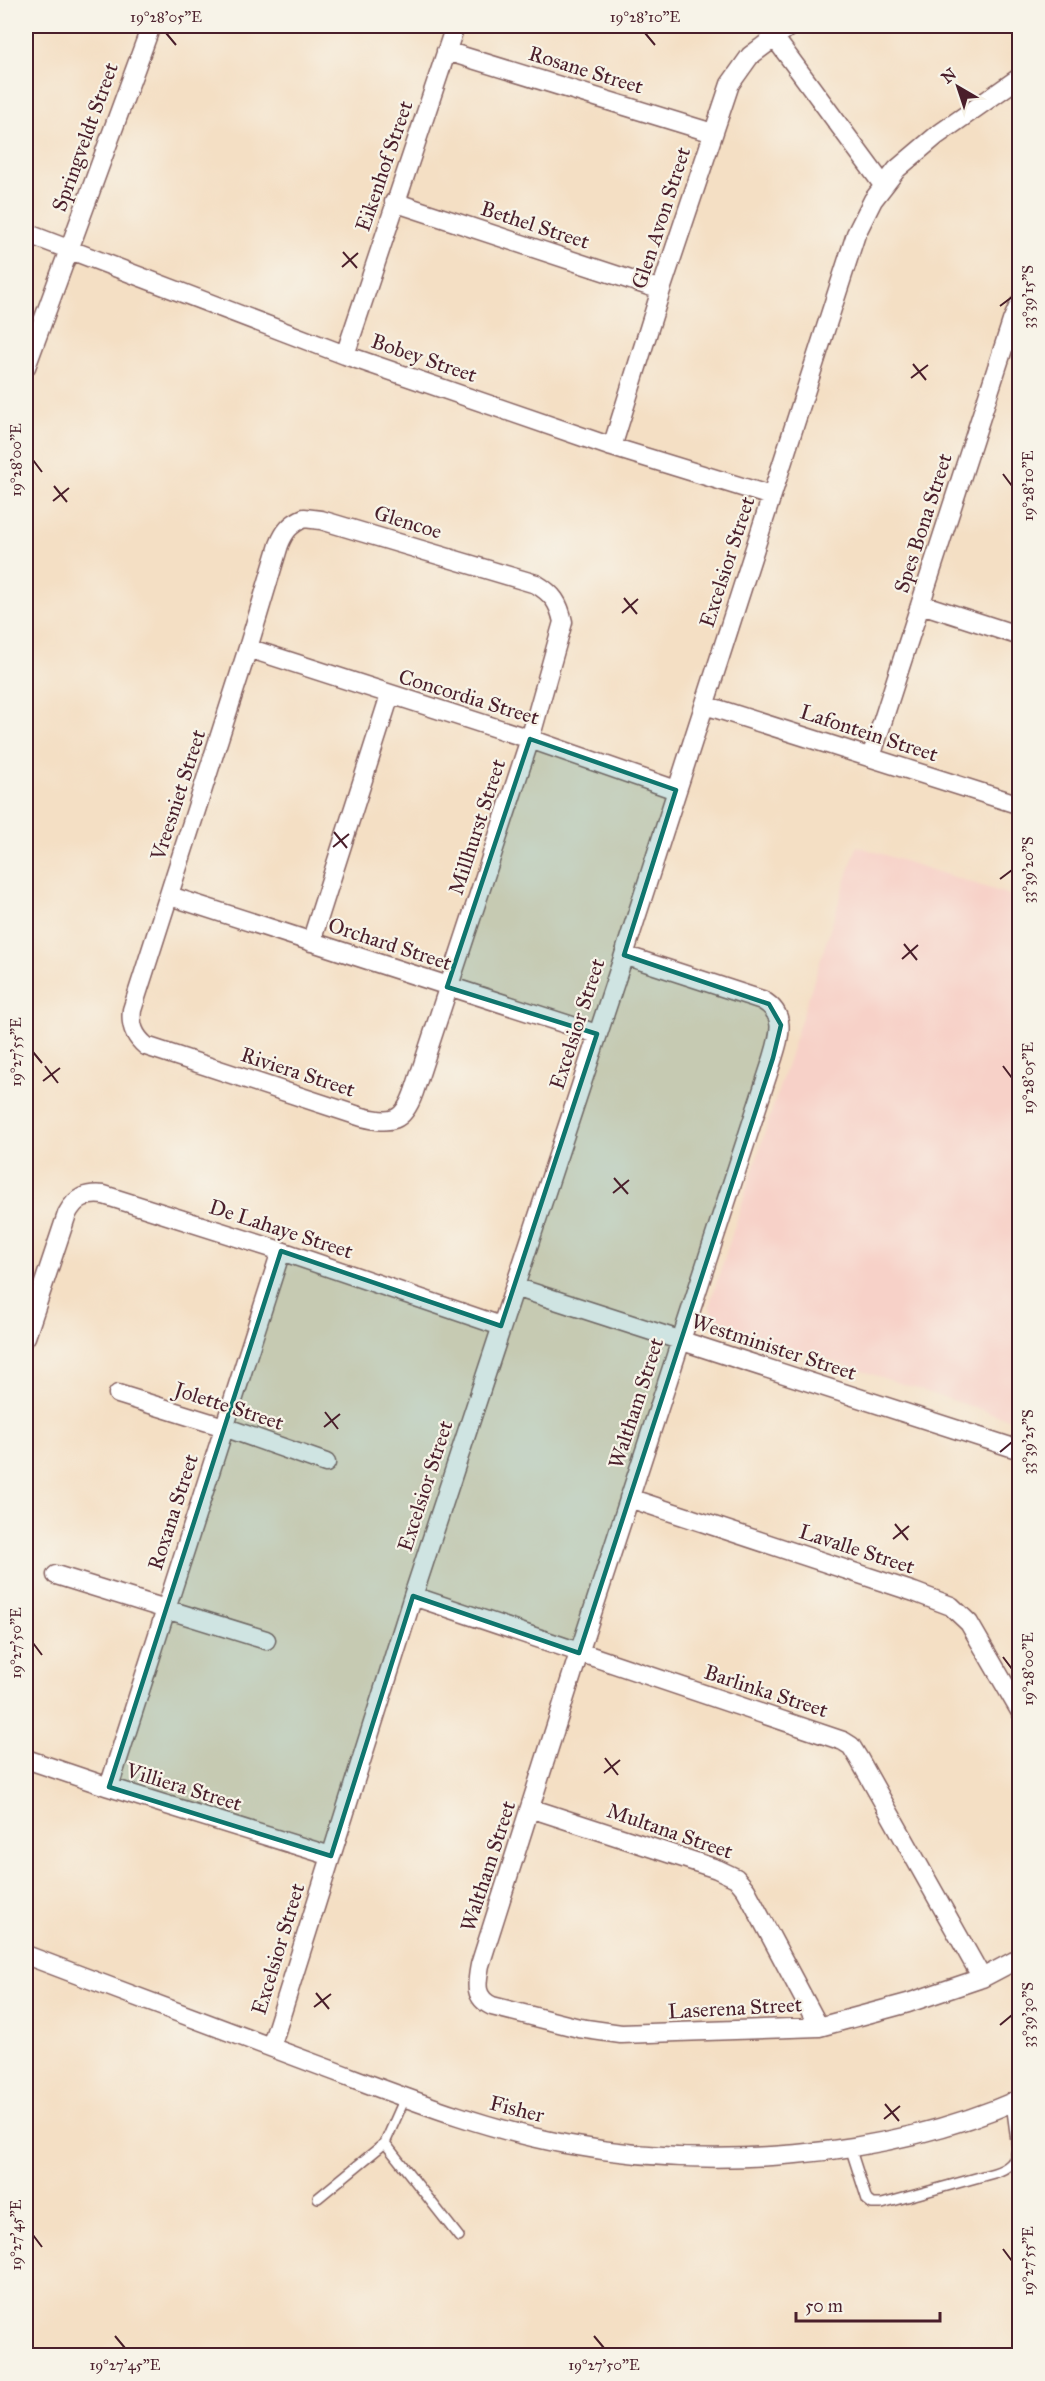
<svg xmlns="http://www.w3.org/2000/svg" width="1045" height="2381" font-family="'IM FELL Great Primer',serif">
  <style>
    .built { fill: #f7d1c8 }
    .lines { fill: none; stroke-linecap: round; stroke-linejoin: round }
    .lane-casing { stroke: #866261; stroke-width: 12 }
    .street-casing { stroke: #866261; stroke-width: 21 }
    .lane { stroke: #fff; stroke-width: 9 }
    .street { stroke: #fff; stroke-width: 18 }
    .marked { fill: #0f766e; fill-opacity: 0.2; stroke: #0f766e; stroke-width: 4.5; stroke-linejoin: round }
    .ticks { fill: none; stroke: #4a1f2b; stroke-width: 2 }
    .labels { text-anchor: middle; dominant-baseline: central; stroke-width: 4.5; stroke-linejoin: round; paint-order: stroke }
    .street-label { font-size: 21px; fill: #4a1f2b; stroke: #f7f3e8 }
    .neatline { fill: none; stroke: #4a1f2b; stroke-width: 2 }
    .ticks-label { font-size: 15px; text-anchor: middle; fill: #4a1f2b }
  </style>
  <rect width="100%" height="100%" fill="#f7f3e8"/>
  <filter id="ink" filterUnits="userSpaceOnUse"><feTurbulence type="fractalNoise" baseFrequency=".0167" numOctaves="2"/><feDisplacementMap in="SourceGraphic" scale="12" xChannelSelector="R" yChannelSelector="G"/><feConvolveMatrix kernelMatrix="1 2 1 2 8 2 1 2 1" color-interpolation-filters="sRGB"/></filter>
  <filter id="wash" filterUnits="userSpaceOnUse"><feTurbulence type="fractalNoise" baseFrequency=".008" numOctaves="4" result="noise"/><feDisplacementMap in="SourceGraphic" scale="24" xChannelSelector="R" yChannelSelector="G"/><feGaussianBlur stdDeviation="1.35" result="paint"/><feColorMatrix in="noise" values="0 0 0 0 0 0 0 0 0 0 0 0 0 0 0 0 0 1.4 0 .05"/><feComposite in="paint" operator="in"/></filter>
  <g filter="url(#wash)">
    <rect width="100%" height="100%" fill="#f4dfc4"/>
    <path class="built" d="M857,846L1019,898V1422L718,1324L709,1306Z"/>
  </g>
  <g filter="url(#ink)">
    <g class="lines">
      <g class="lane-casing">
        <path id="lane" d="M385,2143L459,2237
          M850,2147L867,2200L872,2204H882L994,2173C1008,2169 1016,2162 1017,2148L1011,2103
          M318,2198L385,2143L405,2098"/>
      </g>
      <g class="street-casing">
        <path id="street" d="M766,26L883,185
          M446,51L713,133
          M394,202L661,290
          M26,233L345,355L612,447L771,496
          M345,355L455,26
          M26,367L151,26
          M612,447L661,290L730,84L750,56L790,26
          M304,518L321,520L536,584C553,594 559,603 563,622L530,739L414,1092C403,1123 391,1124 362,1117L146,1046C134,1036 130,1025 132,1010L248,648L279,545C284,532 290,524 304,518Z
          M921,604L1020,636
          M248,648L530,739L676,790
          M705,705L1020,805
          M871,757L1012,321L1020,303
          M170,896L597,1034
          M311,942L390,695
          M624,955L762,1000C787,1014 780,1035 773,1058L579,1653L480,1965C477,1982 473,1997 492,2006L579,2028L621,2034L819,2027L908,2003L982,1978L1020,1958
          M515,1287L1020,1450
          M26,1337L67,1214C76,1197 86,1193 104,1195L281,1251L501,1326
          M118,1394L224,1427L326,1463
          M629,1498L914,1592L951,1606L969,1623L1020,1711
          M56,1575L266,1640
          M413,1596L843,1741L851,1746L859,1759L982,1978
          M26,1759L109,1787L331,1856
          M109,1787L281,1251
          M530,1808L717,1869L736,1878L746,1890L819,2027
          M26,1955C123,1992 220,2028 318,2065C399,2095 479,2128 565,2144C709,2171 884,2159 1020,2099
          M271,2047L413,1596L624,955L856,234L873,200L897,169L936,136L1020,77"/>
      </g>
      <use href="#lane" class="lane"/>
      <use href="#street" class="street"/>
    </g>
  </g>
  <path class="marked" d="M530,739L676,790L624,955L769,1004L781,1025L773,1058L579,1653L413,1596L331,1856L109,1787L281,1251L501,1326L597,1034L447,987Z"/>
  <path class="ticks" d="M166,33L176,45M645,33L655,45M343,252L357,268M342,267L358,253M1000,306L1012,297M913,364L926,380M911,378L928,365M33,460L42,472M1003,474L1012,486M54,486L67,502M53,501L69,488M624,598L637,614M622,613L638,599M334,832L347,848M333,847L349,834M1000,879L1012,870M904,944L917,960M902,959L918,945M33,1052L42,1063M45,1066L58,1083M1003,1066L1012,1078M43,1081L60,1068M614,1178L628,1194M613,1193L629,1180M325,1412L338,1429M324,1427L340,1414M1000,1452L1012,1442M895,1524L908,1540M893,1539L909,1526M33,1643L42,1655M1003,1657L1012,1669M605,1758L618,1775M604,1773L620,1760M316,1993L329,2009M314,2007L331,1994M1000,2025L1012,2015M885,2104L899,2121M884,2119L900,2106M33,2235L42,2247M1003,2249L1012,2261M115,2336L125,2348M594,2336L604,2348"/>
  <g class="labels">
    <g class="street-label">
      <text transform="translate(586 70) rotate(17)">Rosane Street</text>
      <text transform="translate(85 137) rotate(-70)">Springveldt Street</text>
      <text transform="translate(384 166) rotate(-71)">Eikenhof Street</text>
      <text transform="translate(661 218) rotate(-72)">Glen Avon Street</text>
      <text transform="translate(535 225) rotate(18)">Bethel Street</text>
      <text transform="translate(424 358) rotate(19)">Bobey Street</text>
      <text transform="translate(408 522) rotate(17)">Glencoe</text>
      <text transform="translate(923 523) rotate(-72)">Spes Bona Street</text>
      <text transform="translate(727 562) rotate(-72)">Excelsior Street</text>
      <text transform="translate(469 697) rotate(17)">Concordia Street</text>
      <text transform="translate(869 733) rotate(18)">Lafontein Street</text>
      <text transform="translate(178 795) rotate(-72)">Vreesniet Street</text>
      <text transform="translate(477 827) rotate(-72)">Millhurst Street</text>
      <text transform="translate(390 944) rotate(18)">Orchard Street</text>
      <text transform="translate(577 1024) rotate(-72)">Excelsior Street</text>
      <text transform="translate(298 1072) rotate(18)">Riviera Street</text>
      <text transform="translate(281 1229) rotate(18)">De Lahaye Street</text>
      <text transform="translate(774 1347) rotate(18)">Westminister Street</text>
      <text transform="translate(636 1403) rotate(-72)">Waltham Street</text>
      <text transform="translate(229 1406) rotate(18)">Jolette Street</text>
      <text transform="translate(425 1486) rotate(-72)">Excelsior Street</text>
      <text transform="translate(173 1512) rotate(-72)">Roxana Street</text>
      <text transform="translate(857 1549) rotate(18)">Lavalle Street</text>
      <text transform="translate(766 1691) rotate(18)">Barlinka Street</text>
      <text transform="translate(184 1787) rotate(17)">Villiera Street</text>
      <text transform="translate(670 1831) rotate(19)">Multana Street</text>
      <text transform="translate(488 1866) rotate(-72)">Waltham Street</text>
      <text transform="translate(278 1949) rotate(-73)">Excelsior Street</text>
      <text transform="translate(735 2008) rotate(-3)">Laserena Street</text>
      <text transform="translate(517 2109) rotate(14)">Fisher</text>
    </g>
  </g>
  <rect width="1045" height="2381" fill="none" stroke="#f7f3e8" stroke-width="66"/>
  <g transform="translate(958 87) rotate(321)" stroke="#f7f3e8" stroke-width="4.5" paint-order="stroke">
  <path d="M0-4.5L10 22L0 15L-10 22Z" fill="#4a1f2b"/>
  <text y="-9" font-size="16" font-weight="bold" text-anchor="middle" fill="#4a1f2b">N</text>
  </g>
  <path d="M796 2312v9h144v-9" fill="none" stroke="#4a1f2b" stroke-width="3"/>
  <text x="805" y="2312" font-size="18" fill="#4a1f2b" stroke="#f7f3e8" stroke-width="4.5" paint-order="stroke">50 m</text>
  <rect x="33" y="33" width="979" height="2315" class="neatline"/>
  <g class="ticks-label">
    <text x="166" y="22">19°28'05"E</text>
    <text x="645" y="22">19°28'10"E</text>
    <text transform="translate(1028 297) rotate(-90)" y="5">33°39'15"S</text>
    <text transform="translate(16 460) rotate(-90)" y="5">19°28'00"E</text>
    <text transform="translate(1028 486) rotate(-90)" y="5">19°28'10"E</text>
    <text transform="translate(1028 870) rotate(-90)" y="5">33°39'20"S</text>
    <text transform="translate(16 1052) rotate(-90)" y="5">19°27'55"E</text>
    <text transform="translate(1028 1078) rotate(-90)" y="5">19°28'05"E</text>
    <text transform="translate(1028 1442) rotate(-90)" y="5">33°39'25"S</text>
    <text transform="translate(16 1643) rotate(-90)" y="5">19°27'50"E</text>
    <text transform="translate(1028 1669) rotate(-90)" y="5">19°28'00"E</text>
    <text transform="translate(1028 2015) rotate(-90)" y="5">33°39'30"S</text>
    <text transform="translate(16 2235) rotate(-90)" y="5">19°27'45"E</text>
    <text transform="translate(1028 2261) rotate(-90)" y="5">19°27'55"E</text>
    <text x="125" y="2370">19°27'45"E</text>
    <text x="604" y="2370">19°27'50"E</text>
  </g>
</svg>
